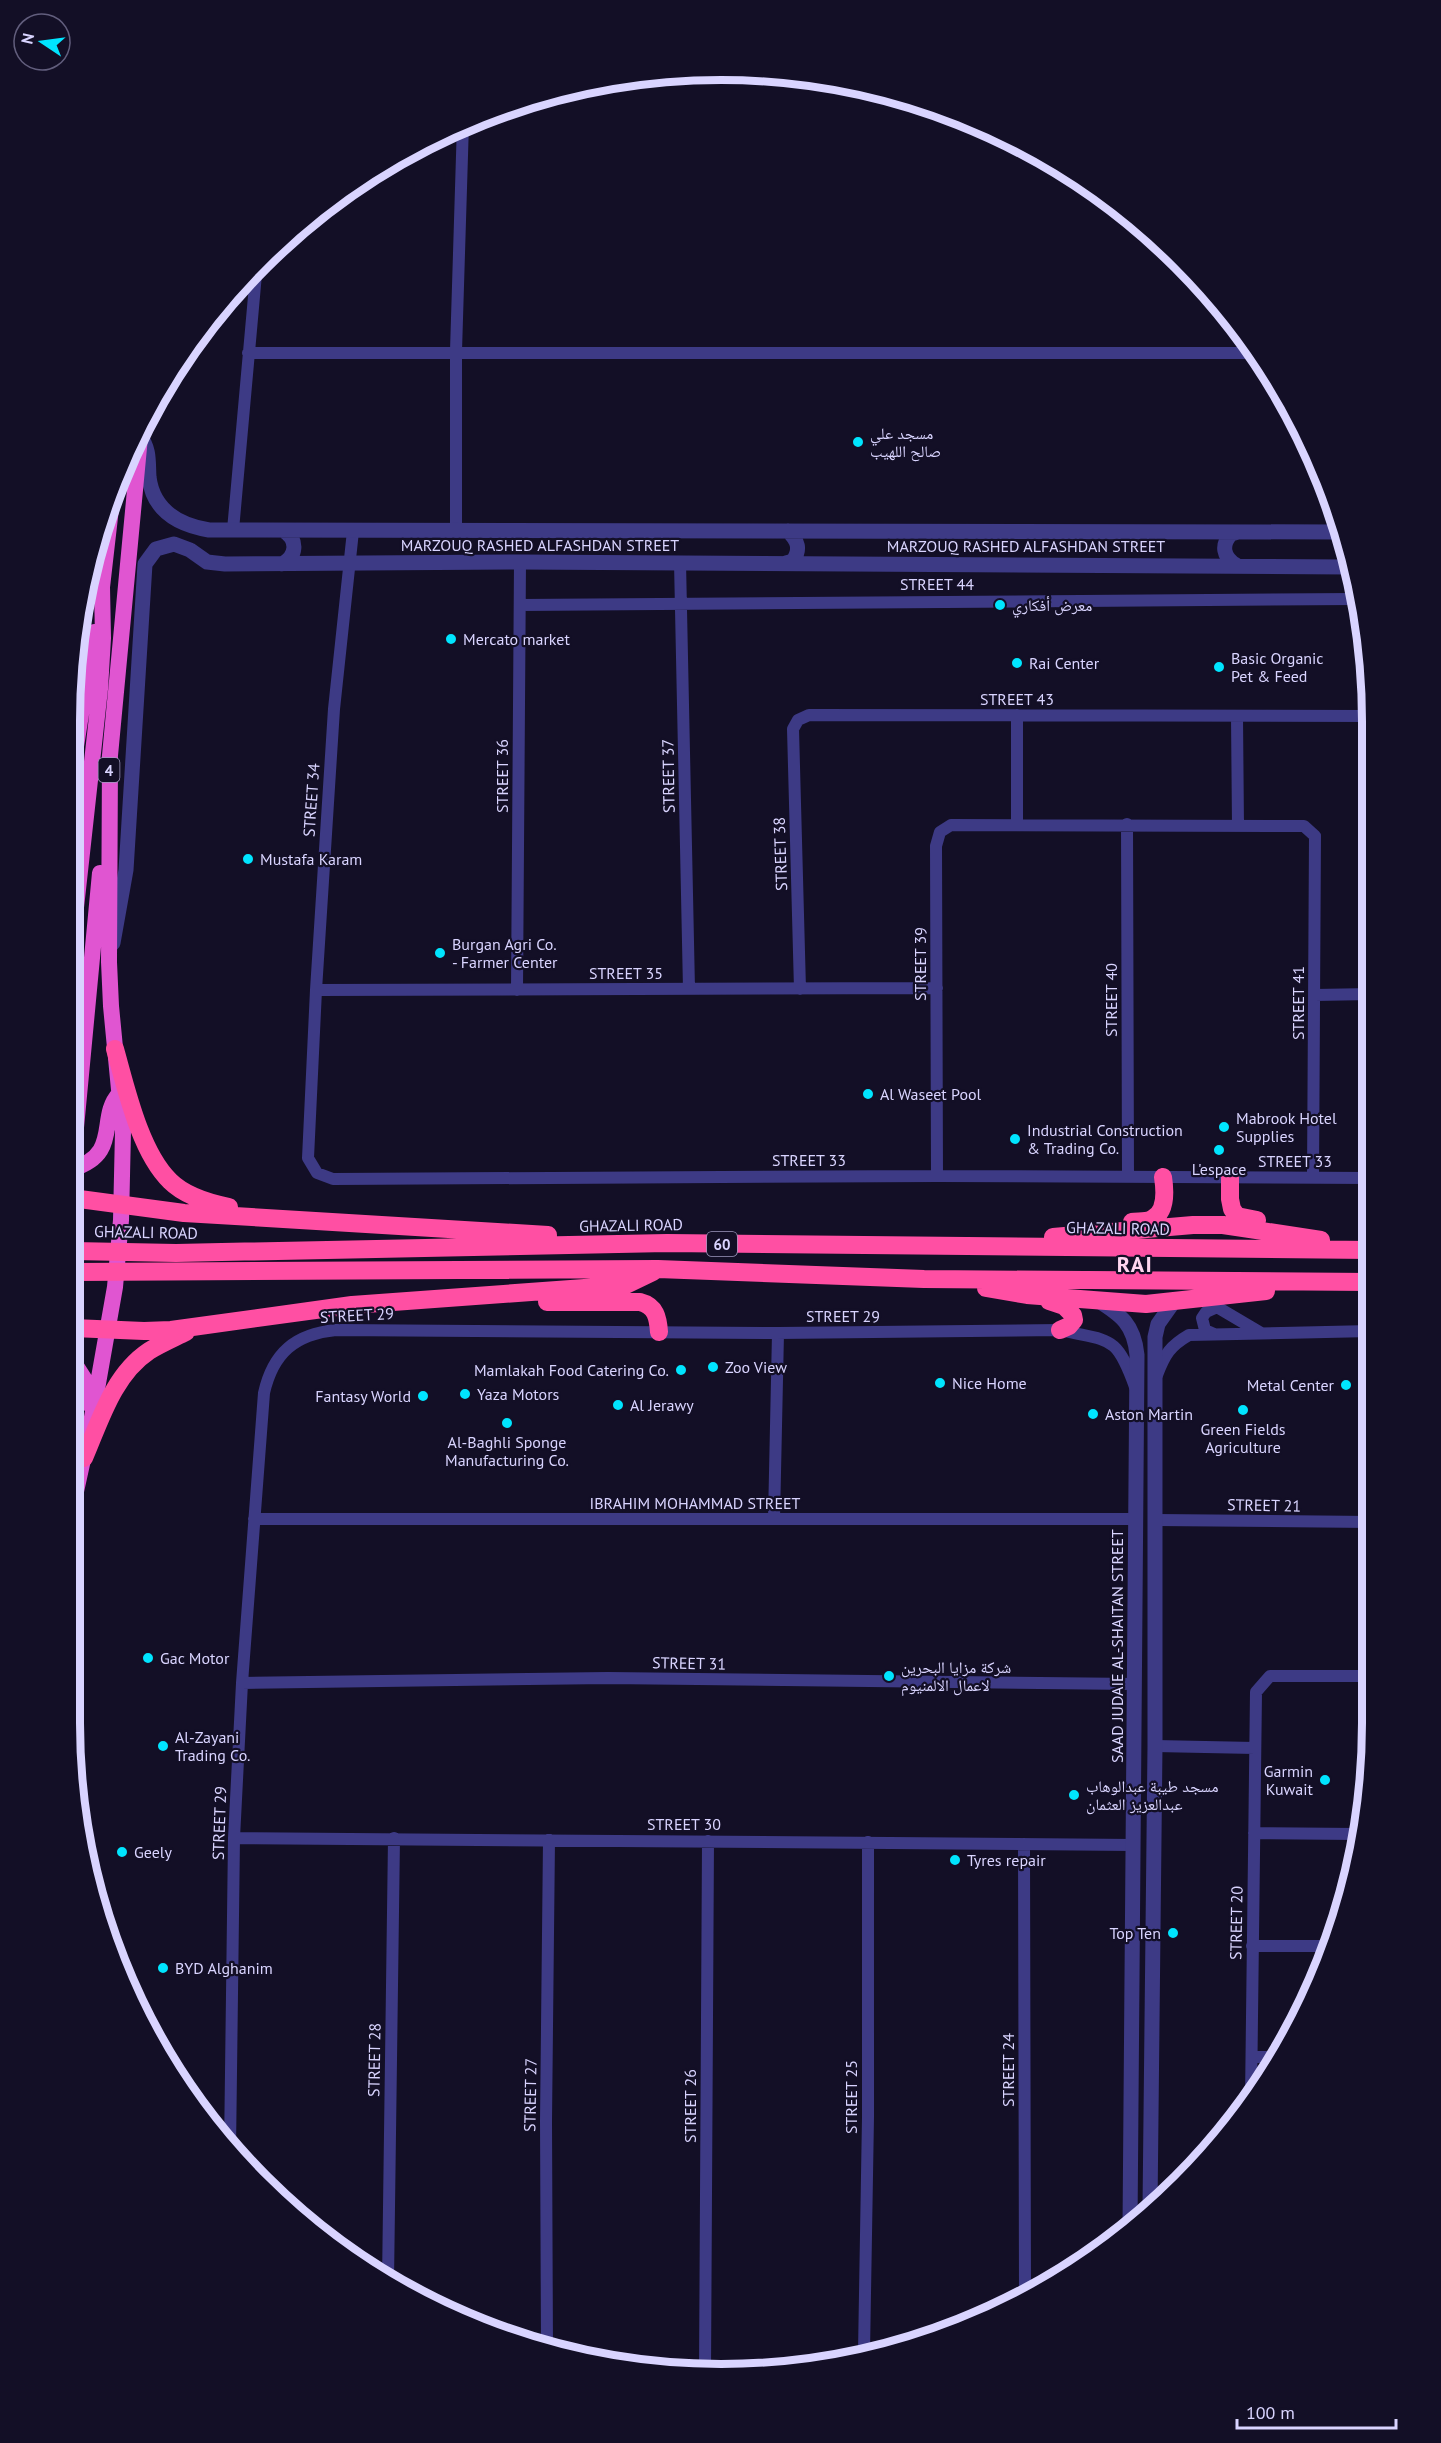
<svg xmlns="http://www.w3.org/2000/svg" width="1441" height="2443" font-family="'PT Sans','Noto Naskh Arabic',sans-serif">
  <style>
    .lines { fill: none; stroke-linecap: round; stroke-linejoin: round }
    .minor { stroke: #3d3a85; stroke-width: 12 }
    .tertiary { stroke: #3d3a85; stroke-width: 15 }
    .trunk { stroke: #e055d1; stroke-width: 16 }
    .motorway { stroke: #ff4fa3; stroke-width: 18 }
    .poi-dot { fill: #00e5ff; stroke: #130f26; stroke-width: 2 }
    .labels { text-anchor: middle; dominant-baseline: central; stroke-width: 4.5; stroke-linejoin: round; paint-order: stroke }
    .shield { fill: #130f26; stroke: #9e99be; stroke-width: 1.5 }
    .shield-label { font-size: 15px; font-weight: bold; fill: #d9d4ff }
    .poi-label { font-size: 16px; fill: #d9d4ff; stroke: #130f26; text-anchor: start }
    .street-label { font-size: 16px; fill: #d9d4ff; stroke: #130f26 }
    .district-label { font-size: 22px; font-weight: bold; letter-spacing: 1.5px; fill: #ffd6f0; stroke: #130f26 }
    .rim { fill: none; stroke: #d9d4ff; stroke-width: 8 }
  </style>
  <rect width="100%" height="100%" fill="#130f26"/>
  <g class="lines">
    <path class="minor" d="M248,353H1252
      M233,530L257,263
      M456,530V351L463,123
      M353,531L334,709L316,990L308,1158L317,1173L333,1179L937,1176L1371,1178
      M680,562L689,989
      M520,605L1355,599
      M1237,717L1238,826
      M1127,824L1128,1177
      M1017,825V715
      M800,989L793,729L798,720L809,715L1371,716
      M316,990L937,988
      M517,990L520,562
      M1315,995L1371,994
      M937,1176L936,846L940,832L951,825L1304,826L1315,836L1313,1177
      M1214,1334L1205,1330L1202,1318L1206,1312L1217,1307L1261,1333
      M1157,1375C1165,1354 1170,1346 1189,1335L1371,1331
      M254,1519H1136
      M774,1519L778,1333
      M1156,1520L1371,1522
      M242,1683L608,1678L1135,1684
      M1155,1746L1255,1748
      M1254,1833L1357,1834
      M234,1838L1134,1845
      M1024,1844L1025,2296
      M1252,1946H1330
      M1252,2057H1276
      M1251,2099L1256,1692L1270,1676H1371
      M230,2150L234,1838L242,1683L264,1393C273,1353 295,1334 336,1330L778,1333L1060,1330C1111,1342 1116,1334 1135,1387
      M388,2281L394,1838
      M547,2350L546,2121L549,1840
      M864,2352L868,2117V1842
      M705,2371L708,1841"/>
    <path class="tertiary" d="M140,436C150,449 148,462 149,477C153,511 179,525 209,530L1342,532
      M786,563L793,561C801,549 798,541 788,531
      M282,564C297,556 298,540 284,531
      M1236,565C1223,557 1221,545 1231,534L1238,532
      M113,943L126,870L145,564L156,549L174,544L190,550L207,562L225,564L520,562L1349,567
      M1097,1300C1121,1315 1134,1324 1137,1355L1130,2228
      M1150,2208L1155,1746V1337L1158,1324L1175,1300"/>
    <path class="trunk" d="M109,766L140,437
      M71,778L94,632
      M71,953L100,689L103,638L102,587L113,491
      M72,1169C122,1154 97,1118 119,1094
      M72,1170L100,873
      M73,1361L87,1383L89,1404
      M73,1505L91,1423L115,1287L121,1220L123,1131L111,1006L109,962L110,757"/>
    <path class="motorway" d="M115,1049C126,1088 140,1152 170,1181C185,1196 209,1203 229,1207
      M1230,1177V1199L1232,1209L1237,1216L1257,1220
      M72,1198L184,1213L548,1235
      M1132,1222C1138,1221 1147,1222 1152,1219C1167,1212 1165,1190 1163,1177
      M1053,1237L1193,1225H1223L1321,1240
      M73,1251L176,1253L667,1243L1371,1250
      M73,1272L658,1269L924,1279L1371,1282
      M986,1288L1027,1295L1146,1304L1266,1291
      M1049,1301L1064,1306L1073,1315L1074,1320L1069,1326L1060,1330
      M547,1302H640C656,1306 658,1318 659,1332
      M73,1328L144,1331L171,1330L352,1305L626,1285L653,1272
      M84,1458C100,1421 113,1375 149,1351C160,1344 174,1338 186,1332"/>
  </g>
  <g class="poi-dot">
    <circle cx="858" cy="442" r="6"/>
    <circle cx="1000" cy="605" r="6"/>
    <circle cx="451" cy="639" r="6"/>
    <circle cx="1017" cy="663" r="6"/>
    <circle cx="1219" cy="667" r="6"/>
    <circle cx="248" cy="859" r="6"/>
    <circle cx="440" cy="953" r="6"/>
    <circle cx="868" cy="1094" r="6"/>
    <circle cx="1224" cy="1127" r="6"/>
    <circle cx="1015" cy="1139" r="6"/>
    <circle cx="1219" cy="1150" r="6"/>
    <circle cx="713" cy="1367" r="6"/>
    <circle cx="681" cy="1370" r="6"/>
    <circle cx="940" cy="1383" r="6"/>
    <circle cx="1346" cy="1385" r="6"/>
    <circle cx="465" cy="1394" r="6"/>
    <circle cx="423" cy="1396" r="6"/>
    <circle cx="618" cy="1405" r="6"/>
    <circle cx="1243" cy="1410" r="6"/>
    <circle cx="1093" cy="1414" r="6"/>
    <circle cx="507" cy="1423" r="6"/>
    <circle cx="148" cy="1658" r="6"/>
    <circle cx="889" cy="1676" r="6"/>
    <circle cx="163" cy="1746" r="6"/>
    <circle cx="1325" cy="1780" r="6"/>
    <circle cx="1074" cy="1795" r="6"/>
    <circle cx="122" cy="1852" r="6"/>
    <circle cx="955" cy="1860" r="6"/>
    <circle cx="1173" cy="1933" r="6"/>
    <circle cx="163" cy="1968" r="6"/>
  </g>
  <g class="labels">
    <g class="shield">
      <rect x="98.5" y="758" width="21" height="24" rx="4.5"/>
      <rect x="707" y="1232" width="30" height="24" rx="4.5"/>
    </g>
    <g class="shield-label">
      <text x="109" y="770">4</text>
      <text x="722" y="1244">60</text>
    </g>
    <g class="poi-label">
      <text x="870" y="433">مسجد علي<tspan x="870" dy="18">صالح اللهيب</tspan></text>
      <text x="1012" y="605">معرض أفكاري</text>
      <text x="463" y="639">Mercato market</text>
      <text x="1231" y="658">Basic Organic<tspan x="1231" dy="18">Pet &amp; Feed</tspan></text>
      <text x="1029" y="663">Rai Center</text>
      <text x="260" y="859">Mustafa Karam</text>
      <text x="452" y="944">Burgan Agri Co.<tspan x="452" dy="18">- Farmer Center</tspan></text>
      <text x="880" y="1094">Al Waseet Pool</text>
      <text x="1236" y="1118">Mabrook Hotel<tspan x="1236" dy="18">Supplies</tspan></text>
      <text x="1027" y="1130">Industrial Construction<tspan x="1027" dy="18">&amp; Trading Co.</tspan></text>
      <text x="1219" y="1169" text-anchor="middle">L'espace</text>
      <text x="725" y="1367">Zoo View</text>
      <text x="669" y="1370" text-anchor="end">Mamlakah Food Catering Co.</text>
      <text x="952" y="1383">Nice Home</text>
      <text x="1334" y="1385" text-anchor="end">Metal Center</text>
      <text x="477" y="1394">Yaza Motors</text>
      <text x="411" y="1396" text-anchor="end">Fantasy World</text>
      <text x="630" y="1405">Al Jerawy</text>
      <text x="1105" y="1414">Aston Martin</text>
      <text x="1243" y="1429" text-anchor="middle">Green Fields<tspan x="1243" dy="18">Agriculture</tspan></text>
      <text x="507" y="1442" text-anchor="middle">Al-Baghli Sponge<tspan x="507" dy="18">Manufacturing Co.</tspan></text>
      <text x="160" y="1658">Gac Motor</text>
      <text x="901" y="1667">شركة مزايا البحرين<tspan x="901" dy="18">لاعمال الالمنيوم</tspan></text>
      <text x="175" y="1737">Al-Zayani<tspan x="175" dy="18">Trading Co.</tspan></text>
      <text x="1313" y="1771" text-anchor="end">Garmin<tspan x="1313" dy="18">Kuwait</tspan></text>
      <text x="1086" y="1786">مسجد طيبة عبدالوهاب<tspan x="1086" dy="18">عبدالعزيز العثمان</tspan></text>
      <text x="134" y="1852">Geely</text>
      <text x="967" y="1860">Tyres repair</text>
      <text x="1161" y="1933" text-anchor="end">Top Ten</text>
      <text x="175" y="1968">BYD Alghanim</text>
    </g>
    <g class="street-label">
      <text x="540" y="545">MARZOUQ RASHED ALFASHDAN STREET</text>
      <text x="1026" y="546">MARZOUQ RASHED ALFASHDAN STREET</text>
      <text x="937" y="584">STREET 44</text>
      <text x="1017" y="699">STREET 43</text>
      <text transform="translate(502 776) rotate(-90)">STREET 36</text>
      <text transform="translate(668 776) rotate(-91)">STREET 37</text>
      <text transform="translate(311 800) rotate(-86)">STREET 34</text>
      <text transform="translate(780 854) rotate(-92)">STREET 38</text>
      <text transform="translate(920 964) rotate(-90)">STREET 39</text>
      <text x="626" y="973">STREET 35</text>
      <text transform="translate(1111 1000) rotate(-90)">STREET 40</text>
      <text transform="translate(1298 1003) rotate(-90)">STREET 41</text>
      <text x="809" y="1160">STREET 33</text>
      <text x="1295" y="1161">STREET 33</text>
      <text transform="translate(631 1225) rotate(-1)">GHAZALI ROAD</text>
      <text transform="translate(1118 1228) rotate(1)">GHAZALI ROAD</text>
      <text transform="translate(146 1232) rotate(1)">GHAZALI ROAD</text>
      <text transform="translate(357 1315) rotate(-3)">STREET 29</text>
      <text x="843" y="1316">STREET 29</text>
      <text x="695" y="1503">IBRAHIM MOHAMMAD STREET</text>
      <text transform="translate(1264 1505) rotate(1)">STREET 21</text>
      <text transform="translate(1117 1646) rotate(-90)">SAAD JUDAIE AL-SHAITAN STREET</text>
      <text transform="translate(689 1663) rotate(1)">STREET 31</text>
      <text transform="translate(219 1823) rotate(-88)">STREET 29</text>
      <text x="684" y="1824">STREET 30</text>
      <text transform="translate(1236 1923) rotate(-89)">STREET 20</text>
      <text transform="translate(374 2060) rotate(-89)">STREET 28</text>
      <text transform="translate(1008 2070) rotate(-90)">STREET 24</text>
      <text transform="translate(530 2095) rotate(-89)">STREET 27</text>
      <text transform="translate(851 2097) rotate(-90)">STREET 25</text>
      <text transform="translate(690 2106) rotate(-90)">STREET 26</text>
    </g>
    <g class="district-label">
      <text x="1135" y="1264">RAI</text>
    </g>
  </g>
  <path d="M0 0H1441V2443H0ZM721 80H721A641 641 0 0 1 1362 721V1723A641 641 0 0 1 721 2364H721A641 641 0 0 1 80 1723V721A641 641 0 0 1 721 80Z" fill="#130f26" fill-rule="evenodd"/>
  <path class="rim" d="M721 80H721A641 641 0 0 1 1362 721V1723A641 641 0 0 1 721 2364H721A641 641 0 0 1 80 1723V721A641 641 0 0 1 721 80Z"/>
  <g transform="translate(42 42) rotate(283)"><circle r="28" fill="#130f26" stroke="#625e7d" stroke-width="1.5"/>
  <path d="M0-4.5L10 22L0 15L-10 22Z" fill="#00e5ff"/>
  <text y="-9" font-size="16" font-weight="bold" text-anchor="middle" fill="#d9d4ff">N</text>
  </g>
  <path d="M1237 2419v9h159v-9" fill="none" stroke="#d9d4ff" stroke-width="3"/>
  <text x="1246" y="2419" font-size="18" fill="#d9d4ff" stroke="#130f26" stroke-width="4.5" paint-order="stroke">100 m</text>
</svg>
